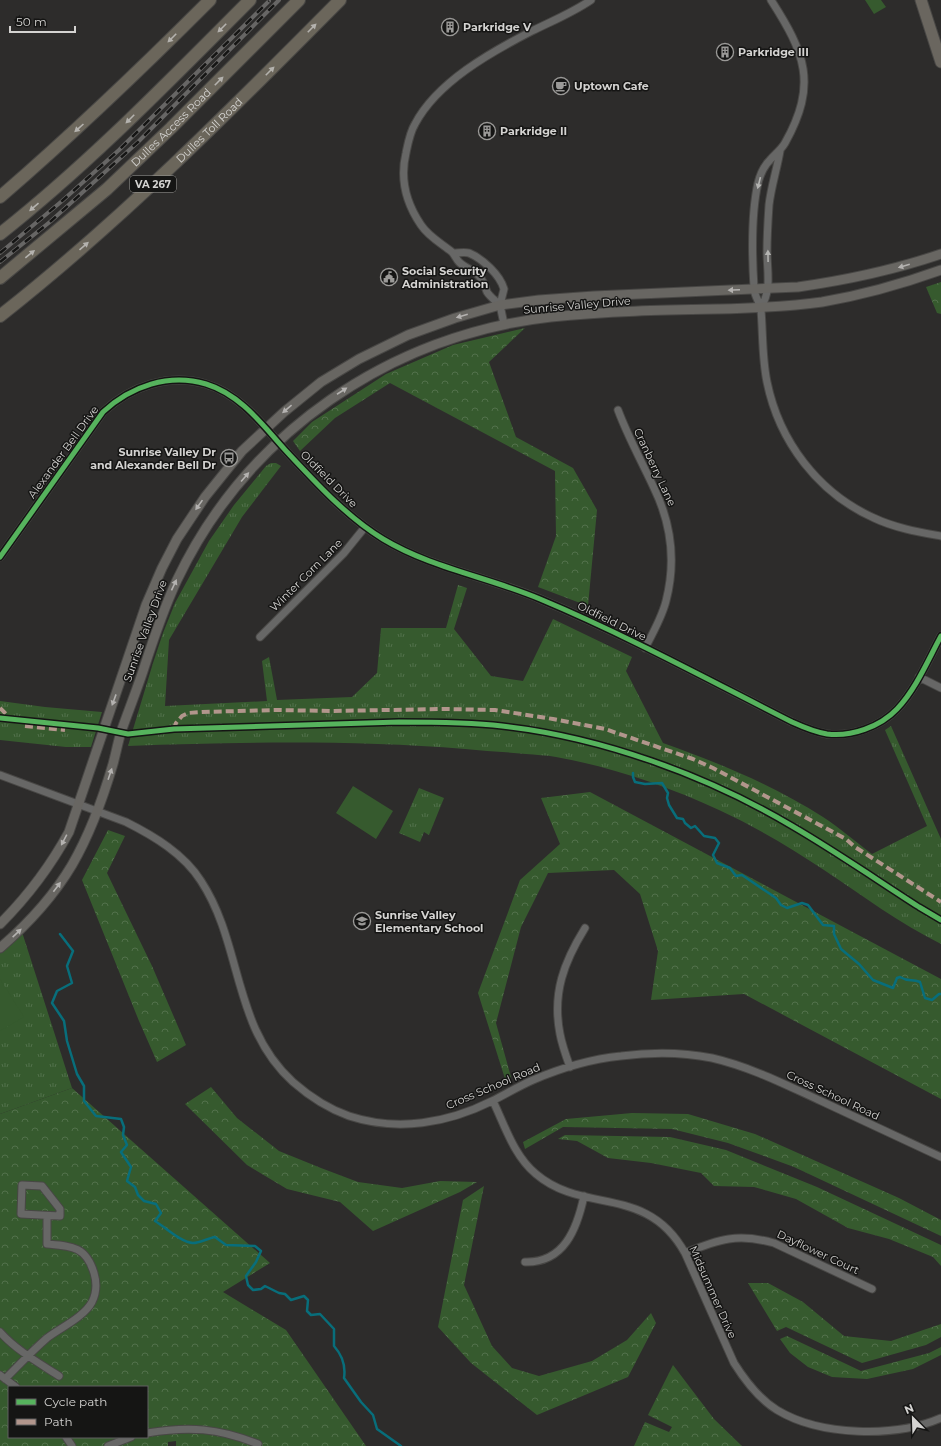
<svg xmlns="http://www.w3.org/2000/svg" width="941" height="1446" font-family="Montserrat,sans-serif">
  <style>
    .grass { fill: url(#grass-tufts) }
    .forest { fill: url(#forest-crowns); fill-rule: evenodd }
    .pitch { fill: #365a2e }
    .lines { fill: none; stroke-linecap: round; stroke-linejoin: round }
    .stream { stroke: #086e7b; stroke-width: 2.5 }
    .minor-casing { stroke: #484745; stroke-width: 9 }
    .secondary-casing { stroke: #484745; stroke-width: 11 }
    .primary-casing { stroke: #484745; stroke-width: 13 }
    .motorway-casing { stroke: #484745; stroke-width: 14 }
    .minor { stroke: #676766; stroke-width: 7 }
    .secondary { stroke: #686662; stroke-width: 9 }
    .primary { stroke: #6a665f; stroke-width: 11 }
    .motorway { stroke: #6b665b; stroke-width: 12 }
    .rail-casing { stroke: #676665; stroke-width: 4 }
    .rail { stroke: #151514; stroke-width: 2.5; stroke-dasharray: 8; stroke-linecap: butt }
    .quiet { stroke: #b2968c; stroke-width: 4; stroke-dasharray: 8 4; stroke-linecap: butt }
    .cycleway-casing { stroke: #151514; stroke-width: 8 }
    .cycleway { stroke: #56b35d; stroke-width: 5 }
    .oneway { fill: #b4b2ae }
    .oneway2 { fill: #b3b3b1 }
    .oneway3 { fill: #b4b2b0 }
    .labels { text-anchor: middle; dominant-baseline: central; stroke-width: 3; stroke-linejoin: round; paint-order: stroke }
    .shield { fill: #151514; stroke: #9b9a98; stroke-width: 1 }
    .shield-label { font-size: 10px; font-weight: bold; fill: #d4d3d1 }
    .poi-label { font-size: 11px; font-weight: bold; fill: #d4d3d1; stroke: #151514; text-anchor: start }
    .street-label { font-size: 11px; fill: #d4d3d1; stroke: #151514 }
  </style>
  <defs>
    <pattern id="grass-tufts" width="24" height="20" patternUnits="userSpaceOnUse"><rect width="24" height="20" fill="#365a2e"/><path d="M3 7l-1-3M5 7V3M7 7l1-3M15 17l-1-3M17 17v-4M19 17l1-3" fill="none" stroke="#52714b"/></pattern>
    <pattern id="forest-crowns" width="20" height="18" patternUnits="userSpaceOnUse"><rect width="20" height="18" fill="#365a2e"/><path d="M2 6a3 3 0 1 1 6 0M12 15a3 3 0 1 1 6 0" fill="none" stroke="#52714b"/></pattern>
  </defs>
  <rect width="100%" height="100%" fill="#2d2c2b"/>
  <path class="grass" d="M271,463H276L281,466L242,517L169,640L165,706L267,701L262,661L269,657L277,700L352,697L377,673L381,628H446L458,585L467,588L454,629L491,676L523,681L553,619L632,657L626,671L663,743C719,763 773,785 823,817C840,828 856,842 872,854L927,826L885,730L891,726L941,839V944C899,923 863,896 824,870C791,848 756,827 719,810C667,786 612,767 556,757C546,755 535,755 526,754C505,752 485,751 465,749C353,740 241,742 128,746L153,663L163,633L175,603L209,541L234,505L266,466Z
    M0,701L45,707L102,712L91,747H66L0,740Z
    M419,788L444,798L429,835L424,832L420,842L399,833Z
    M22,932L72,1088L0,1114V953Z"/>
  <path class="forest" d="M941,282V314L937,313L926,287Z
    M525,328L489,362L516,437L573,468L597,510L588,606L538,587L556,536L555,471L390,383L335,418L300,451L293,441L312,422L386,374L453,345Z
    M590,792L941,979V1099L744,994L651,1000L658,951L640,894L614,870L548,873L521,927L496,1023L511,1077L506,1082L478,993L520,880L560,844L541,798Z
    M108,830L125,836L107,873L152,966L186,1045L157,1062L139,1021L82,880Z
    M211,1087L237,1118L279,1151L321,1168L358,1182L402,1188L440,1181L477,1182L460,1192L373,1231L340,1202L287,1189L247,1165L185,1104Z
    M72,1088L270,1263L223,1292L286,1330L366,1446H176V1441L168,1442V1446H0V1114ZM9,1387H147V1437H9Z
    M632,1113L688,1114L755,1134L899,1198L941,1220V1236L794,1167L728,1143L672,1129L563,1127L525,1149L523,1142L566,1119Z
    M565,1135L670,1137L726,1150L817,1187L941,1245V1266L933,1257L889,1239L848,1228L796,1199L754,1187L714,1186L701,1173L651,1163L608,1158L577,1141L558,1139Z
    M484,1186L464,1285L492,1346L512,1368L539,1376L592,1361L627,1340L651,1313L656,1323L628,1377L537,1415L471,1363L438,1327L463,1200Z
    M748,1283H768L803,1302L844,1336L891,1341L941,1324V1337L926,1345L862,1363L786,1327L777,1331Z
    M787,1336L861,1371L929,1353L941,1347V1355L913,1369L867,1379L832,1377L808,1367L790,1353L780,1339Z
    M673,1365L714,1419L742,1446H634L645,1422L669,1432L672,1427L648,1415Z"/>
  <path class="pitch" d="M865,0H881L886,7L874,14Z
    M353,786L393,811L376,839L336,813Z
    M0,979L24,1017L0,1031Z"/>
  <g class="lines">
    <path class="stream" d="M633,773V777L635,782L645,784L662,783L668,793L667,798L669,805L677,818L683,819L685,823L691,828L695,826L704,836L715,838L719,843L713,855L717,863L730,868L736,876L742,875L776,898L781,905L787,908L802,903L808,905L823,925L834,926V934L841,949L859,964L873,980L893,988L897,978L900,977C910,983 911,978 920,982L925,998L932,1000L939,994H941
      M60,934L73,951L67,966L72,983L57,991L52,1003L64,1021L67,1041L77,1074L84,1086V1101L96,1116L121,1119L124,1127L123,1135L127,1145L121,1152L131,1167L127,1181L135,1187L138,1195L144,1201L156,1204L161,1213L155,1221C165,1227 182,1243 193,1243C199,1243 209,1238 215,1237L226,1245L255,1246L261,1251L256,1262L246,1276L248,1285L253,1290L261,1289L265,1286L279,1293L285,1294L291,1300L304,1296L308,1300L307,1311L311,1315L320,1314L334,1329V1346C342,1355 346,1365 344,1378L361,1402L373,1415L377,1429L401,1446"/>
    <g class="minor-casing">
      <path id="minor" d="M771,0C805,53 818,84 785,143C781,150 775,154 770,160C764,166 760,175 758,183C751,214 752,256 754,288C754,296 760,302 761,310C763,334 762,358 767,382C779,441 818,493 874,518C895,528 919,532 941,536
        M453,253C458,253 465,252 469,253C483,259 500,275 504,289L500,305L504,324
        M500,305C496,301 490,297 487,292C485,286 483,280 479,276C474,270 465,268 459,262C456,259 455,255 452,252C441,243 429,237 421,225C406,203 400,178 406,153C408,143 410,132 415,124C437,82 491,52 532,31C552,21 572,13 591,0
        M761,307C772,290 767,271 767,251C767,236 768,220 769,205C771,187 777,169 780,151
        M618,410C628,437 642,462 654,488C671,523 676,562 666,601C662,617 653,633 645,648
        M0,557L103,412C131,386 169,373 206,384C242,395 264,427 288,453C317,484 347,517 383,539C431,568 488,577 540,599C626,635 709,680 792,722C803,727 815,732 827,734C851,737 880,727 897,709C916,689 928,660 941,636
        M260,637L344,553L365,527
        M919,677L941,688
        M0,775L126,822C154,836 184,854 201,881C243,945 232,1027 293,1082C309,1096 329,1109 349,1116C398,1132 448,1123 492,1101C506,1094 519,1086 533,1080C561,1068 591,1059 621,1056C651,1052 682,1052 712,1058C751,1067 786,1085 821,1101C861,1120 901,1138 941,1157
        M570,1067C566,1056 562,1045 560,1034C552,993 564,962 585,928
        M493,1101C505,1126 514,1156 536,1174C584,1215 647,1184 685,1253L734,1363C746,1382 759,1399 777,1410C820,1436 895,1438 941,1418
        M22,1185L42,1186L60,1209V1216L21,1214Z
        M685,1253C719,1239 738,1233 774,1243L872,1289
        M525,1262C564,1263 577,1229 584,1196
        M0,1332C16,1350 39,1363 59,1376
        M0,1375L16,1387
        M5,1379C19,1365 32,1351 47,1338C60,1328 84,1317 92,1302C97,1292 97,1283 94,1273C86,1246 71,1246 47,1244V1216
        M147,1433C189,1426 218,1428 258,1444
        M66,1437L72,1446
        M108,1446L131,1437"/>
    </g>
    <g class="secondary-casing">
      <path id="secondary" d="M0,924C28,896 50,867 69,832L146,605L162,568L177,539L205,497L242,451L284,412L321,382L359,359L408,335L455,318L500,305L539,300L594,296L798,287C847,280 894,270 941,254
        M0,948C28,924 53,897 72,865C90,834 103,798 113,764C116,753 118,742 121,732C128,712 136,692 143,671C153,640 163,610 177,580C247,433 390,335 551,317C607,311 664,310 719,309C754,308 788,307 822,302C863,295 902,284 941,270"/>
    </g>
    <g class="primary-casing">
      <path id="primary" d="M921,0L941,62"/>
    </g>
    <g class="motorway-casing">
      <g id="motorway">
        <path d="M0,197C73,134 142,68 210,0"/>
        <path d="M0,234C90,163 169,81 250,0"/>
        <path id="s1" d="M0,278L107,189L171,128L299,0"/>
        <path id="s2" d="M0,316C122,220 231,110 340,0"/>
      </g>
    </g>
    <use href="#minor" class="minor"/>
    <use href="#secondary" class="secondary"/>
    <use href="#primary" class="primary"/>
    <use href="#motorway" class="motorway"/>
    <g class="rail-casing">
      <path id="rail" d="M0,253L62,201L119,150L269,1
        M0,262L51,221L138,142L279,0"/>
    </g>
    <use href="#rail" class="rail"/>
    <path class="quiet" d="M0,708L11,719
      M25,726L65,730
      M174,729L176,723L182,716L188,713L202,712L277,710L332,711L444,709L495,710L553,719L605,729L693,759L713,768L846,839L855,847L941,902"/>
    <g class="cycleway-casing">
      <path id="cycleway" d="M0,557L103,412C131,386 169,373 206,384C242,395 264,427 288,453C317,484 347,517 383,539C431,568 488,577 540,599C626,635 709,680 792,722C803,727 815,732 827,734C851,737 880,727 897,709C916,689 928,660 941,636
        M0,718L98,728L128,734L174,729L399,722C433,722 468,722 502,726C601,737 706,775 792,826C835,851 877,880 919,907L941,920"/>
    </g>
    <use href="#cycleway" class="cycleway"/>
  </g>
  <defs><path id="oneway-solid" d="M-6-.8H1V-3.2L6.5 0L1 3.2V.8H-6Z"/></defs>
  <g class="oneway">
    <use href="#oneway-solid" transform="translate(222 28) rotate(135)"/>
    <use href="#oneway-solid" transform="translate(312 28) rotate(-45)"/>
    <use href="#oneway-solid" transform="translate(172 38) rotate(135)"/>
    <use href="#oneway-solid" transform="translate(270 71) rotate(-45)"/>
    <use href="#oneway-solid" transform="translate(219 81) rotate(-45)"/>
    <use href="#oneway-solid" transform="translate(130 119) rotate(135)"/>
    <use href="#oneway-solid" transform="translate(79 128) rotate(138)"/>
    <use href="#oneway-solid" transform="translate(34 207) rotate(139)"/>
    <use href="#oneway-solid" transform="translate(84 246) rotate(-41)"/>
    <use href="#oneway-solid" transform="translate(30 254) rotate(-39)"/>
  </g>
  <g class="oneway2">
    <use href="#oneway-solid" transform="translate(759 183) rotate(104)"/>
    <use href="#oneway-solid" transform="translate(768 256) rotate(-91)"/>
  </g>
  <g class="oneway3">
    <use href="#oneway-solid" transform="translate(904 266) rotate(164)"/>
    <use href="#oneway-solid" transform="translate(734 290) rotate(178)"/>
    <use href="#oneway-solid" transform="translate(462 316) rotate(164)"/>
    <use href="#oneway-solid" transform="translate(342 391) rotate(-33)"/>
    <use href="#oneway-solid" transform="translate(287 409) rotate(140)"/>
    <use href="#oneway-solid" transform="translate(245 477) rotate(-49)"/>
    <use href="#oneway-solid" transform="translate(199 505) rotate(125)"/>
    <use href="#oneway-solid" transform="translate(174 585) rotate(-65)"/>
    <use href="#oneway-solid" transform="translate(114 700) rotate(110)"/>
    <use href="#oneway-solid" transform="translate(110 774) rotate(-71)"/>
    <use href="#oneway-solid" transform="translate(64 840) rotate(118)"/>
    <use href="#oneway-solid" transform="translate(57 887) rotate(-53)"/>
    <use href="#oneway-solid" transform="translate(17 933) rotate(-43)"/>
  </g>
  <defs>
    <g id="building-ring" transform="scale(0.9)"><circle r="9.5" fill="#151514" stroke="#9a9997" stroke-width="1.5"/><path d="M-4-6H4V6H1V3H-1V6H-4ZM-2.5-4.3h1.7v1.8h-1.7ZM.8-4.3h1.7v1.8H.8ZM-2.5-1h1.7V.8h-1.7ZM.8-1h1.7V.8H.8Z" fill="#9a9997"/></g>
    <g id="cafe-ring" transform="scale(0.9)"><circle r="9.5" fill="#151514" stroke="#9a9997" stroke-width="1.5"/><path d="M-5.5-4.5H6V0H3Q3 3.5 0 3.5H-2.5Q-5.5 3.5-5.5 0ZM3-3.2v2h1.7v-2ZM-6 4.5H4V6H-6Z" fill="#9a9997"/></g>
    <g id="civic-ring" transform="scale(0.9)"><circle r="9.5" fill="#151514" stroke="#9a9997" stroke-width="1.5"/><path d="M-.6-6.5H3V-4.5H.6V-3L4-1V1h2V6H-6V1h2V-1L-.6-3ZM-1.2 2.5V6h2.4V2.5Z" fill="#9a9997"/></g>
    <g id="bus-ring" transform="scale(0.9)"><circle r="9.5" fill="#151514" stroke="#9a9997" stroke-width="1.5"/><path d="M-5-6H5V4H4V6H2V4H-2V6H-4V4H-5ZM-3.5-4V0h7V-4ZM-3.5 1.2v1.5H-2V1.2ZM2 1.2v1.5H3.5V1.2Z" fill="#9a9997"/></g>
    <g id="school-ring" transform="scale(0.9)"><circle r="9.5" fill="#151514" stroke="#9a9997" stroke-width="1.5"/><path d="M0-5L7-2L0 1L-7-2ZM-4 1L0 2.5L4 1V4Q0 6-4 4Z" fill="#9a9997"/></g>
  </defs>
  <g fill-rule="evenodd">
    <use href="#building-ring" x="450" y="27"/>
    <use href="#building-ring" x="725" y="52"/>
    <use href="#cafe-ring" x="561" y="86"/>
    <use href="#building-ring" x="487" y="131"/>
    <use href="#civic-ring" x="389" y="277"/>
    <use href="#bus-ring" x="229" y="458"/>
    <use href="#school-ring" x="362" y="921"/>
  </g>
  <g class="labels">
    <rect class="shield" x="130" y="176" width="46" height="16" rx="3"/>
    <g class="shield-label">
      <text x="153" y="184">VA 267</text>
    </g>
    <g class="poi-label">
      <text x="463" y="27">Parkridge V</text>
      <text x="738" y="52">Parkridge III</text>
      <text x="574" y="86">Uptown Cafe</text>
      <text x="500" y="131">Parkridge II</text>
      <text x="402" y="271">Social Security<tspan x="402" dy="13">Administration</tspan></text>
      <text x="216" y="452" text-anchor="end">Sunrise Valley Dr<tspan x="216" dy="13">and Alexander Bell Dr</tspan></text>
      <text x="375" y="915">Sunrise Valley<tspan x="375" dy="13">Elementary School</tspan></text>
    </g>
    <g class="street-label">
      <text stroke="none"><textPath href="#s1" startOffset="228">Dulles Access Road</textPath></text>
      <text stroke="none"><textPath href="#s2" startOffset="280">Dulles Toll Road</textPath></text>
      <text transform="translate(577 305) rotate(-5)">Sunrise Valley Drive</text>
      <text transform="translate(63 452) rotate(-54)">Alexander Bell Drive</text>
      <text transform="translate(655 467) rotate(65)">Cranberry Lane</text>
      <text transform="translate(329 479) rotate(45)">Oldfield Drive</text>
      <text transform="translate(306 575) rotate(-45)">Winter Corn Lane</text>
      <text transform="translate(612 621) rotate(26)">Oldfield Drive</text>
      <text transform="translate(145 631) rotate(-70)">Sunrise Valley Drive</text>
      <text transform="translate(493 1086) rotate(-23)">Cross School Road</text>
      <text transform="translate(833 1095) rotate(25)">Cross School Road</text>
      <text transform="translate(818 1252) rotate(25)">Dayflower Court</text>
      <text transform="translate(713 1292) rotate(66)">Midsummer Drive</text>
    </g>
  </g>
  <rect x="8" y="1386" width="140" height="52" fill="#151514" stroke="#616160"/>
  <rect x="16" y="1399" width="20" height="6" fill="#56b35d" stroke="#616160"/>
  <text x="44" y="1406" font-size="12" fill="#d4d3d1">Cycle path</text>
  <rect x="16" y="1419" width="20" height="6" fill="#b2968c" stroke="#616160"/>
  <text x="44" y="1426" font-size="12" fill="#d4d3d1">Path</text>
  <g transform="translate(913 1418) rotate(337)" stroke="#151514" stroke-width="3" paint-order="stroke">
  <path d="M0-3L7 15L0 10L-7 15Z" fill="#d4d3d1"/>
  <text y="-6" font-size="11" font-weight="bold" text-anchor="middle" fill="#d4d3d1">N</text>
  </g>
  <path d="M10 26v6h65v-6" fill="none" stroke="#d4d3d1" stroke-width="2"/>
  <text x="16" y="26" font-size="12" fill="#d4d3d1" stroke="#151514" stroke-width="3" paint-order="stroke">50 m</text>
</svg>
